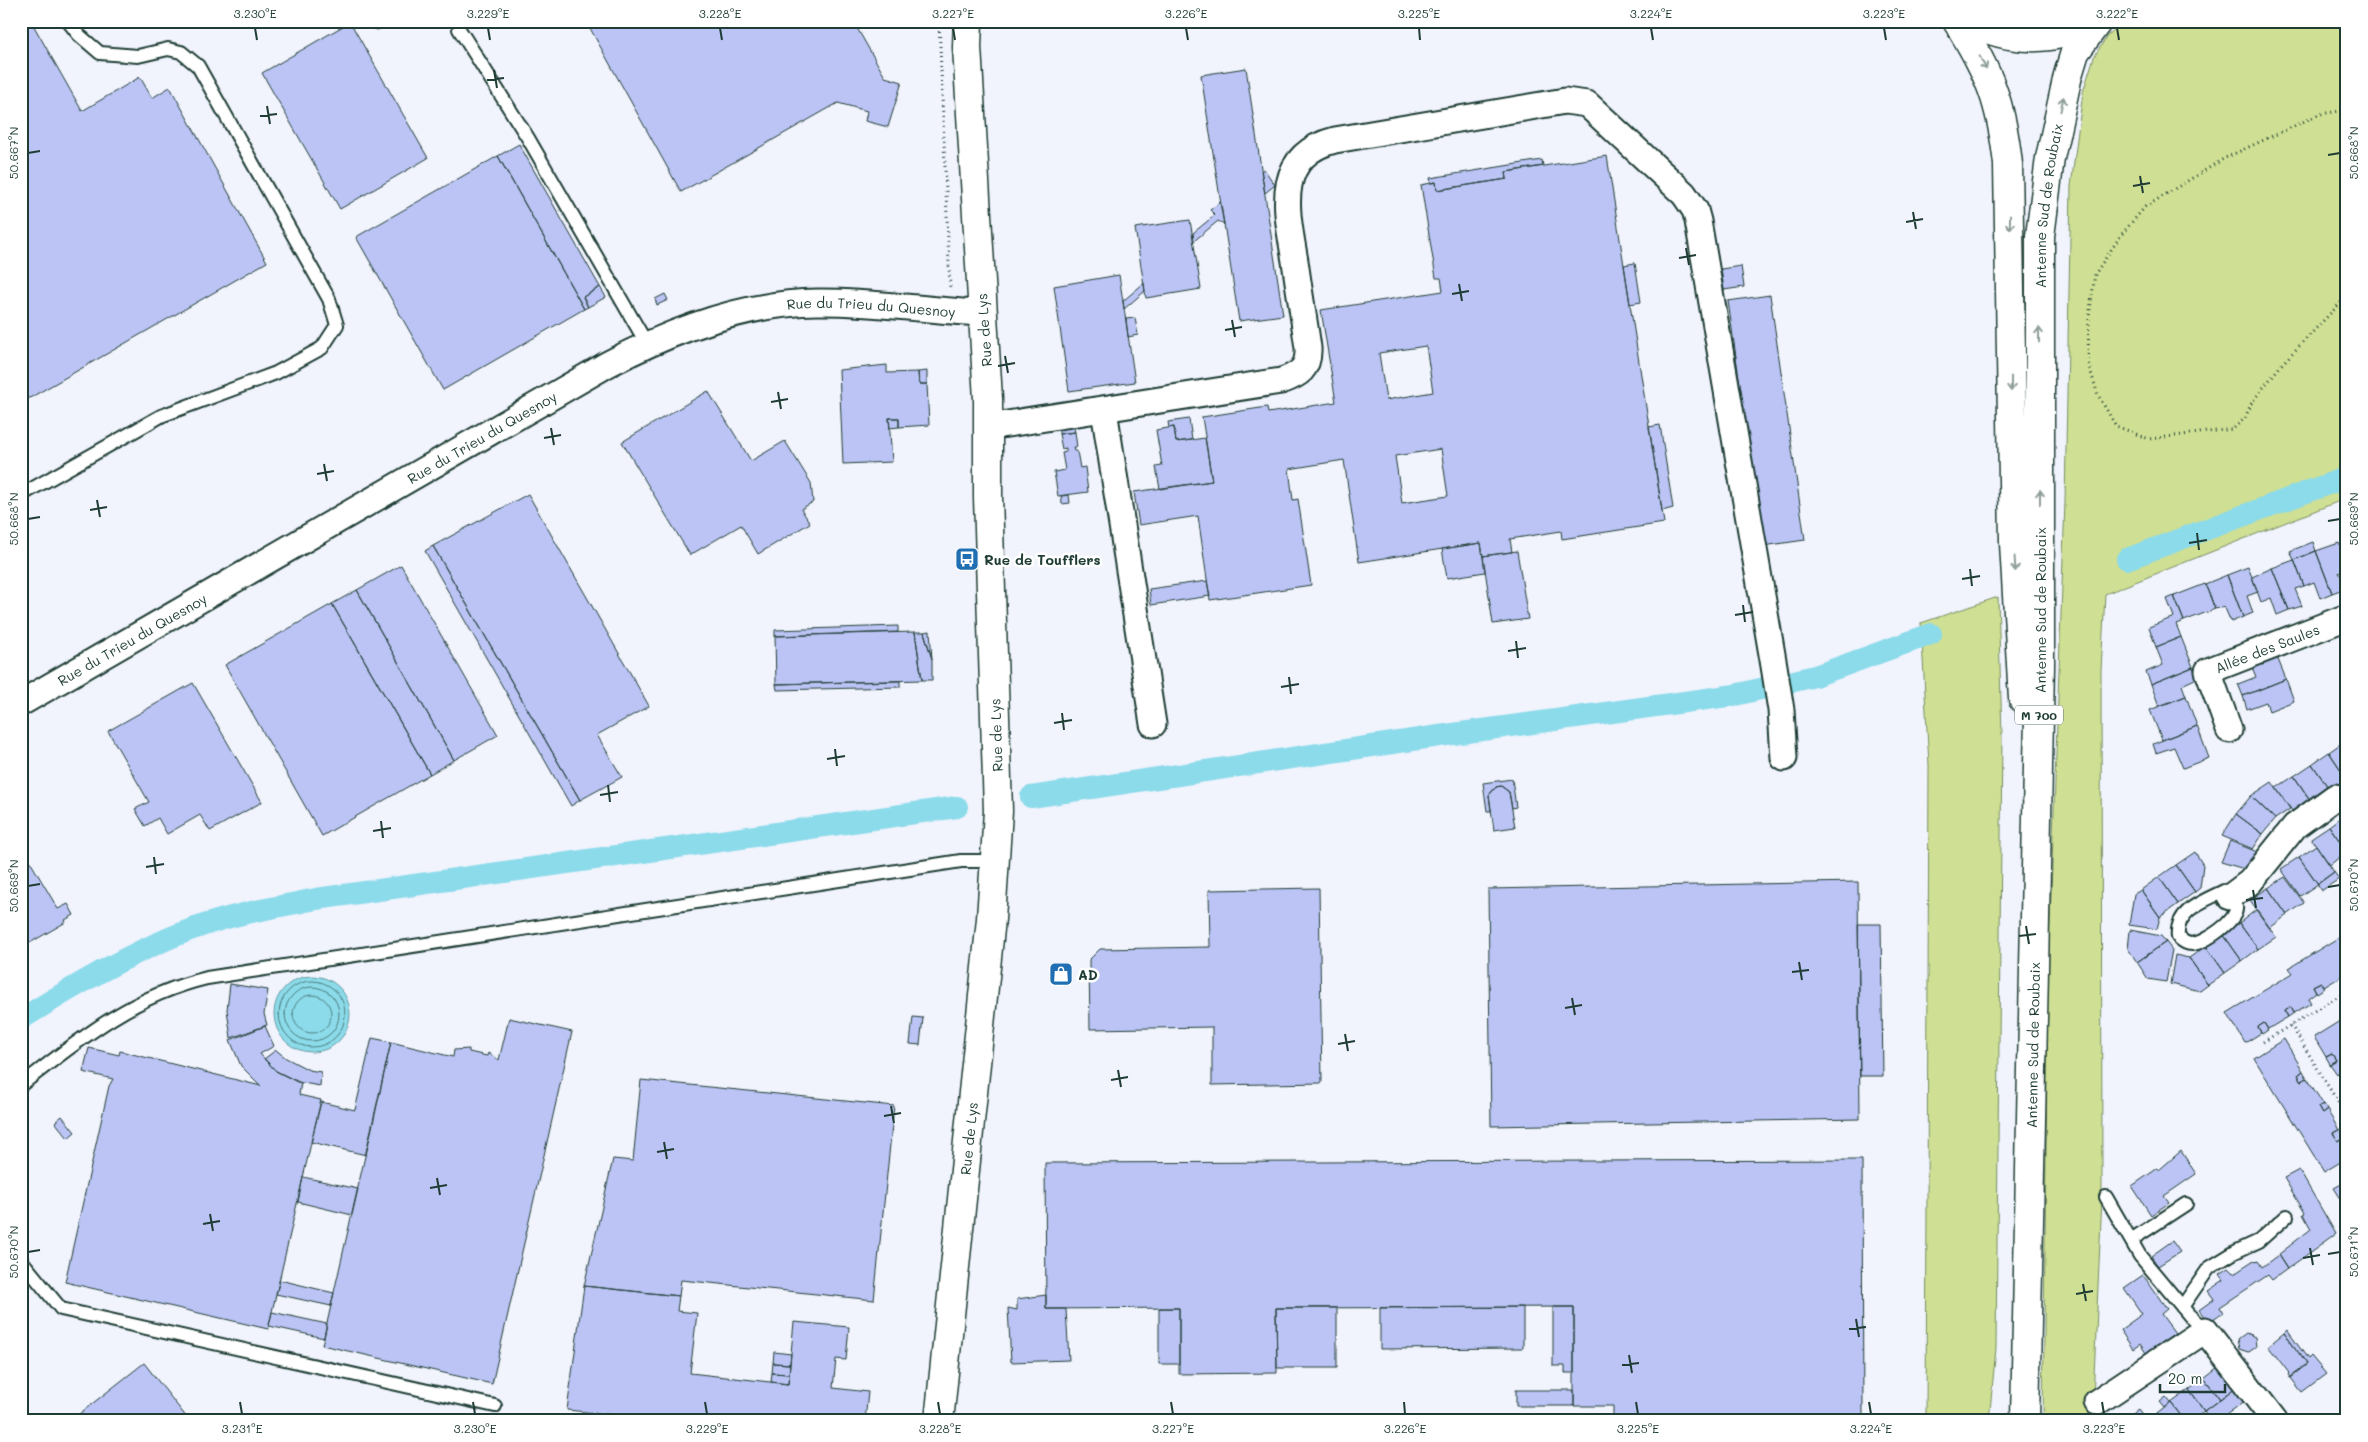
<svg xmlns="http://www.w3.org/2000/svg" width="2368" height="1442" font-family="Mali,sans-serif">
  <style>
    .green { fill: #cfdf93; stroke: #778e64 }
    .water { fill: #8cdbea; stroke: #609ca1 }
    .lines { fill: none; stroke-linecap: round; stroke-linejoin: round }
    .shore { stroke: #4b7c7d; stroke-width: 1 }
    .canal { stroke: #8cdbea; stroke-width: 22 }
    .building { fill: #bbc4f5; stroke: #1f3d34; fill-rule: evenodd }
    .lane-casing { stroke: #1f3d34; stroke-width: 16 }
    .street-casing { stroke: #1f3d34; stroke-width: 29 }
    .secondary-casing { stroke: #1f3d34; stroke-width: 31 }
    .highway-casing { stroke: #1f3d34; stroke-width: 31 }
    .path { stroke: #1f3d34; stroke-width: 3; stroke-dasharray: 1 4; stroke-linecap: butt }
    .lane { stroke: #fff; stroke-width: 12 }
    .street { stroke: #fff; stroke-width: 25 }
    .secondary { stroke: #fff; stroke-width: 28 }
    .highway { stroke: #fff; stroke-width: 28 }
    .oneway { stroke: #8f9e9a }
    .ticks { fill: none; stroke: #1f3d34; stroke-width: 2 }
    .labels { text-anchor: middle; dominant-baseline: central; stroke-width: 5; stroke-linejoin: round; paint-order: stroke }
    .shield { fill: #fff; stroke: #627771; stroke-width: 1 }
    .shield-label { font-size: 12px; font-weight: bold; fill: #1f3d34 }
    .street-label { font-size: 14px; fill: #1f3d34; stroke: #fff }
    .poi-label { font-size: 14px; font-weight: bold; fill: #1f3d34; stroke: #fff; text-anchor: start }
    .neatline { fill: none; stroke: #1f3d34; stroke-width: 2 }
    .ticks-label { font-size: 12px; text-anchor: middle; fill: #1f3d34 }
  </style>
  <rect width="100%" height="100%" fill="#f1f3fd"/>
  <filter id="ink" filterUnits="userSpaceOnUse"><feTurbulence type="fractalNoise" baseFrequency=".02" numOctaves="2"/><feDisplacementMap in="SourceGraphic" scale="10" xChannelSelector="R" yChannelSelector="G"/><feConvolveMatrix kernelMatrix="1 2 1 2 8 2 1 2 1" color-interpolation-filters="sRGB"/></filter>
  <g filter="url(#ink)">
    <path class="green" d="M2124,21H2347V498L2105,594L2101,671L2102,1197L2092,1421H2043L2048,977L2065,502L2071,186L2083,92L2094,57L2107,36Z
      M1998,597L2002,736L1996,1348L1989,1421H1926L1929,765L1921,623Z"/>
    <path class="water" d="M274 1014a38 38 0 1 1 76 0a38 38 0 1 1-76 0Z"/>
    <g class="lines">
      <path class="shore" d="M279 1014a33 33 0 1 1 66 0a33 33 0 1 1-66 0Z
        M285 1014a27 27 0 1 1 54 0a27 27 0 1 1-54 0Z
        M293 1014a19 19 0 1 1 38 0a19 19 0 1 1-38 0Z"/>
      <path class="canal" d="M2127,559L2347,477
        M1031,797L1446,735L1735,695L1815,676L1931,634
        M21,1019C78,984 137,948 201,926C238,913 277,907 316,899L957,807"/>
    </g>
    <path class="building" d="M21,21H31L82,111L140,77L152,98L170,87L267,262L21,403Z
      M367,21H388L385,27L377,30L369,26Z
      M586,21H853L885,77L902,82L888,127L865,121L867,111L838,103L681,192Z
      M350,22L428,158L340,209L262,73Z
      M1246,68L1283,315L1239,321L1201,75Z
      M519,144L600,287L583,297L588,307L584,309L498,156Z
      M498,156L584,309L443,390L356,237Z
      M1607,156L1664,523L1562,539L1561,531L1510,539L1512,552L1483,556L1481,543L1359,562L1344,460L1289,469L1293,500L1298,499L1311,585L1210,600L1198,516L1139,525L1134,492L1212,481L1202,417L1267,407L1268,413L1336,402L1321,310L1443,291L1441,278H1436L1421,185L1436,182L1437,190L1507,179L1506,172ZM1426,346L1433,392L1386,400L1379,353ZM1441,449L1448,496L1402,503L1395,456Z
      M1542,160L1543,166L1506,172L1507,179L1437,190L1436,182L1431,183L1430,178Z
      M1264,169L1275,185L1265,193L1261,171Z
      M1220,202L1224,225L1218,221L1194,241L1193,233L1215,215L1210,210Z
      M1190,220L1201,289L1146,298L1135,228Z
      M1635,263L1641,302L1630,304L1624,265Z
      M1741,266L1744,287L1724,290L1721,269Z
      M1119,275L1135,382L1069,391L1054,286Z
      M1144,283L1145,291L1124,309L1123,301Z
      M600,287L606,297L588,307L583,297Z
      M665,294L668,300L657,305L655,299Z
      M1770,295L1805,540L1763,546L1728,301Z
      M1135,318L1138,335L1128,337L1126,319Z
      M887,365V373L918,372L919,384H927L929,425L899,427V418H889L892,462L843,464L839,370Z
      M927,371V384H919L918,372Z
      M708,391L751,461L785,441L811,483L813,502L801,509L810,523L758,554L741,525L690,555L622,442Z
      M889,418H899V427L890,428Z
      M1189,419L1192,440L1176,442L1174,427L1169,428L1168,422Z
      M1660,425L1673,508L1662,511L1649,427Z
      M1074,427L1075,432L1059,434V429Z
      M1174,427L1176,442L1205,438L1212,481L1160,489L1156,467L1162,466L1156,430Z
      M1075,432L1077,447H1073L1074,451H1077L1080,468L1085,467L1088,492L1058,496L1054,472L1065,470L1062,453L1066,452V448L1062,449L1059,434Z
      M528,494L649,706L597,735L622,777L580,800L433,546Z
      M1069,495L1070,503L1062,504L1061,496Z
      M2313,542L2316,551L2294,560L2290,551Z
      M1481,543L1485,572L1447,578L1442,549Z
      M2339,543L2347,564V569L2339,572L2346,588L2332,593L2316,551Z
      M433,546L580,800L571,806L425,551Z
      M1517,551L1528,619L1493,624L1483,556Z
      M2316,551L2332,593L2320,598L2314,582L2304,586L2294,560Z
      M2294,560L2304,586L2295,589L2302,606L2289,610L2272,568Z
      M401,565L498,735L454,760L357,590Z
      M2248,567L2258,592L2247,596L2253,613L2243,617L2227,575Z
      M2272,568L2289,610L2277,615L2271,598L2261,602L2252,577Z
      M2227,575L2243,617L2231,622L2224,606L2215,609L2205,584Z
      M1207,581L1210,596L1151,605L1149,589Z
      M2205,584L2215,609L2184,621L2174,596Z
      M357,590L454,760L430,774L332,604Z
      M2174,596L2184,621L2176,624L2181,637L2156,647L2149,627L2174,617L2167,599Z
      M332,604L430,774L322,836L225,665Z
      M898,626V632L775,636V630Z
      M930,631L932,659L924,632Z
      M915,632L922,680L776,684L775,636Z
      M915,632H924L932,659V680H922Z
      M2181,637L2193,667L2151,684L2146,672L2163,665L2156,647Z
      M2277,657L2286,679L2243,696L2238,684L2256,677L2252,667Z
      M2193,667L2197,678L2182,685L2186,696L2159,706L2151,684Z
      M2286,679L2294,701L2269,711L2266,702L2247,709L2243,696Z
      M900,681V687L777,690L776,684Z
      M193,683L262,802L210,831L200,815L167,834L158,818L145,826L135,809L149,802L108,731Z
      M2186,696L2197,726L2162,740L2150,710Z
      M2197,726L2209,758L2183,768L2174,747L2156,753L2153,744Z
      M2346,740L2347,741V779L2329,752Z
      M2329,752L2347,779L2330,790L2312,764Z
      M2312,764L2330,790L2312,803L2294,776Z
      M2294,776L2312,803L2295,815L2276,788Z
      M1512,779L1516,807L1512,808L1509,792L1501,786L1496,787L1489,795L1491,811H1487L1483,783Z
      M2272,782L2290,809L2275,819L2251,796Z
      M1501,786L1509,792L1515,827L1494,830L1489,795L1496,787Z
      M2251,796L2275,819L2263,834L2236,814Z
      M2236,814L2263,834L2253,849L2222,836Z
      M2345,814L2347,816V851L2329,826Z
      M2329,826L2347,851L2330,865L2311,838Z
      M2230,841L2260,853L2251,871L2221,862Z
      M2316,845L2334,872L2318,884L2299,857Z
      M21,846L58,909L68,904L74,915L65,920L66,922L21,948Z
      M2195,852L2203,865L2200,888L2195,892L2176,865Z
      M2299,857L2318,884L2300,896L2281,869Z
      M2176,865L2195,892L2178,904L2159,877Z
      M2334,872L2339,879L2321,891L2317,884Z
      M2159,877L2178,904L2160,917L2141,890Z
      M2285,877L2304,903L2287,915L2268,888Z
      M1858,882L1860,1119L1491,1126L1488,889Z
      M1319,888L1322,1083L1212,1085V1027L1090,1029L1089,960L1100,949L1210,947L1209,890Z
      M2268,888L2287,915L2270,928L2250,900Z
      M2141,890L2160,917L2157,929L2129,925L2134,894Z
      M2256,910L2276,937L2258,949L2239,923Z
      M2239,923L2258,949L2242,961L2223,934Z
      M1858,924H1881L1883,1076H1860Z
      M2130,930L2161,936L2166,942L2137,962L2128,949Z
      M2223,934L2242,961L2225,973L2206,946Z
      M2341,936L2347,945V973L2324,987L2321,982L2313,986L2316,992L2308,998L2311,1003L2294,1013L2291,1007L2285,1011L2288,1017L2268,1029L2264,1023L2258,1027L2261,1033L2245,1043L2227,1013L2293,973L2289,968Z
      M2166,942L2172,950L2166,982L2148,979L2137,962Z
      M2206,946L2225,973L2208,985L2189,958Z
      M2175,955L2189,958L2208,985L2200,991L2170,984Z
      M2321,982L2325,988L2317,993L2313,986Z
      M230,984L268,990L264,1014L267,1025L231,1038L227,1010Z
      M2291,1007L2294,1013L2288,1017L2285,1011Z
      M913,1017L923,1018L920,1045L910,1044Z
      M509,1018L572,1032L492,1384L322,1345L391,1042L453,1057L454,1050L469,1049V1052L487,1056L488,1053L499,1060Z
      M2343,1019L2347,1024V1078L2342,1071L2337,1074L2330,1064L2336,1060L2332,1054L2326,1057L2314,1037Z
      M2264,1023L2268,1030L2262,1034L2258,1027Z
      M265,1026L274,1046L260,1054L276,1071L301,1083L299,1095L321,1100L268,1329L65,1282L109,1086L113,1079L83,1072L89,1048L119,1055L120,1051L261,1086L241,1066L230,1040Z
      M372,1038L391,1042L366,1155L311,1142L321,1102L355,1110Z
      M2284,1039L2303,1071L2298,1075L2302,1081L2307,1078L2323,1104L2318,1107L2322,1114L2327,1110L2339,1130L2333,1133L2338,1141L2344,1138L2347,1142V1158L2324,1172L2254,1058Z
      M276,1050L286,1058L309,1070L321,1072L320,1086L297,1082L276,1071L264,1059Z
      M2332,1054L2336,1060L2330,1064L2326,1057Z
      M2303,1071L2307,1078L2302,1081L2298,1075Z
      M641,1080L894,1106L874,1300L681,1280L679,1296L584,1286L613,1159L633,1161Z
      M2323,1104L2327,1110L2322,1114L2318,1107Z
      M62,1116L75,1132L68,1138L55,1122Z
      M2340,1129L2345,1137L2338,1141L2333,1133Z
      M2181,1151L2196,1174L2164,1196L2169,1203L2151,1215L2132,1186L2158,1168L2159,1170Z
      M1862,1160L1863,1421H1613V1406H1574V1307L1276,1308L1277,1373L1179,1374V1308L1046,1309L1045,1163Z
      M2299,1170L2336,1234L2287,1269L2278,1255L2311,1229L2303,1214L2305,1213L2284,1178Z
      M303,1177L358,1189L352,1215L298,1202Z
      M2347,1181V1208L2334,1188Z
      M2172,1241L2180,1252L2158,1266L2151,1256Z
      M2278,1255L2287,1269L2272,1280L2268,1275L2220,1307L2223,1313L2209,1323L2199,1310L2214,1299L2208,1291L2224,1280L2220,1274L2229,1268L2234,1273L2254,1260L2255,1262L2258,1261L2262,1267Z
      M2143,1275L2167,1309L2161,1314L2175,1333L2146,1353L2140,1344L2133,1349L2120,1330L2142,1314L2124,1288Z
      M280,1280L334,1293L331,1306L276,1294Z
      M584,1286L679,1296L677,1311L697,1313L690,1373L788,1384L794,1322L849,1327L846,1360L836,1359L833,1388L868,1392L865,1421H675L567,1410Z
      M1046,1295V1309H1066L1069,1360L1011,1362L1008,1308L1017,1310V1299Z
      M1523,1307V1348L1380,1349V1308Z
      M1553,1307H1574V1373H1565V1366H1553Z
      M1159,1308H1179V1364H1159Z
      M1276,1308H1337V1368H1277Z
      M272,1312L327,1324L324,1338L269,1326Z
      M2287,1330L2308,1359L2311,1356L2326,1374L2302,1392L2290,1377L2307,1364L2284,1333Z
      M2246,1333L2255,1337L2256,1347L2249,1352L2240,1349L2238,1339Z
      M2284,1333L2307,1364L2290,1378L2288,1374L2289,1373L2268,1346Z
      M774,1352L791,1354L790,1364L773,1363Z
      M144,1363L187,1418L184,1421H76L74,1418Z
      M773,1363L790,1364L789,1374L772,1373Z
      M2218,1367L2222,1374L2225,1372L2236,1387L2220,1399L2204,1378Z
      M772,1373L789,1374L788,1384L771,1382Z
      M2204,1378L2220,1399L2204,1411L2189,1390Z
      M2236,1387L2246,1400L2218,1421H2211L2204,1411Z
      M1516,1390H1574V1406H1516Z
      M2189,1390L2204,1411L2192,1421H2185L2171,1403Z
      M2166,1397L2171,1403L2165,1408L2160,1402Z
      M2171,1403L2185,1421H2156L2153,1417Z
      M2138,1409L2147,1421H2129L2126,1418Z"/>
    <g class="lines">
      <g class="lane-casing">
        <path id="lane" d="M459,29L528,138L648,346
          M21,495L161,416L276,373L322,348L337,325L329,299L198,66L181,52L168,49L138,56L100,53L79,35L68,21
          M2224,891C2228,896 2235,901 2236,907C2238,921 2204,943 2192,944C2186,944 2182,941 2178,937C2175,910 2204,901 2224,891Z
          M21,1085C81,1038 132,996 207,978L961,861H996
          M2106,1197L2140,1256L2189,1315L2205,1330
          M2131,1240L2186,1204
          M21,1260L61,1309L495,1406
          M2182,1307L2209,1268L2235,1252L2259,1241L2287,1216"/>
      </g>
      <g class="street-casing">
        <g id="street">
          <path d="M1104,410L1153,724"/>
          <path d="M988,427L1281,381C1299,375 1309,369 1308,348C1304,319 1299,290 1295,261C1287,213 1272,156 1335,140L1565,101L1587,104L1684,194L1695,210L1698,221L1774,666L1781,710L1784,758"/>
          <path id="s1" d="M21,703L608,364C671,331 744,303 817,302C872,301 928,311 983,313"/>
          <path id="s2" d="M2229,730L2208,671L2347,617"/>
          <path d="M2230,897L2250,882L2295,826L2335,797"/>
          <path d="M2097,1402L2205,1330L2275,1421"/>
        </g>
      </g>
      <g class="secondary-casing">
        <g id="secondary">
          <path id="s3" d="M939,1421L991,919L998,811L988,497V399L967,47L968,21"/>
        </g>
      </g>
      <g class="highway-casing">
        <g id="highway">
          <path d="M1957,21C1990,74 2001,102 2008,164L2014,543L2023,699"/>
          <path d="M1969,21C2008,41 2054,44 2093,21"/>
          <path id="s4" d="M2025,1421L2040,666V236L2050,158L2068,75L2075,52L2098,21"/>
        </g>
      </g>
      <path class="path" d="M939,21L950,288
        M2347,110L2320,114L2225,158L2145,207L2121,235L2095,274L2089,317L2088,363L2098,395L2116,426L2149,439L2233,429L2245,418L2252,402L2282,364L2347,296
        M2291,1025L2347,1117
        M2263,1042L2347,991"/>
      <use href="#lane" class="lane"/>
      <use href="#street" class="street"/>
      <use href="#secondary" class="secondary"/>
      <use href="#highway" class="highway"/>
    </g>
    <defs><path id="oneway-shaft" d="M-6 0H5M1.5-3L5.5 0L1.5 3" fill="none" stroke-width="1.6" stroke-linecap="round" stroke-linejoin="round" transform="scale(1.25)"/></defs>
    <g class="oneway">
      <use href="#oneway-shaft" transform="translate(1983 63) rotate(63)"/>
      <use href="#oneway-shaft" transform="translate(2062 104) rotate(-78)"/>
      <use href="#oneway-shaft" transform="translate(2010 222) rotate(90)"/>
      <use href="#oneway-shaft" transform="translate(2039 335) rotate(-90)"/>
      <use href="#oneway-shaft" transform="translate(2011 384) rotate(90)"/>
      <use href="#oneway-shaft" transform="translate(2040 497) rotate(-90)"/>
      <use href="#oneway-shaft" transform="translate(2015 564) rotate(87)"/>
    </g>
  </g>
  <path class="ticks" d="M255,28L257,40M488,28L490,40M720,28L722,40M953,28L955,40M1186,28L1188,40M1419,28L1420,40M1651,28L1653,40M1884,28L1886,40M2117,28L2119,40M494,70L497,88M487,80L504,78M267,106L270,124M260,116L277,114M28,153L40,151M2328,155L2340,153M2140,176L2143,193M2133,186L2150,183M1913,212L1916,229M1906,222L1923,219M1686,248L1689,265M1679,258L1696,255M1459,284L1462,301M1452,294L1469,291M1232,320L1235,337M1225,330L1242,327M1005,356L1008,373M998,366L1015,363M778,392L781,409M771,402L788,399M551,428L554,445M544,438L561,435M324,464L327,481M317,474L334,471M97,500L100,517M90,510L107,507M28,519L40,517M2328,521L2340,519M2197,533L2199,550M2189,543L2207,540M1970,569L1972,586M1962,579L1980,576M1743,605L1745,622M1735,615L1753,612M1516,641L1518,658M1508,651L1526,648M1289,677L1291,694M1281,687L1299,684M1062,713L1064,730M1054,723L1072,720M835,749L837,766M827,759L845,756M608,785L610,802M600,795L618,792M381,821L383,838M373,831L391,828M154,857L156,874M146,867L164,864M28,886L40,884M2328,887L2340,885M2253,890L2256,908M2246,900L2263,898M2026,926L2029,944M2019,936L2036,934M1799,962L1802,980M1792,972L1809,970M1572,998L1575,1015M1565,1008L1582,1005M1345,1034L1348,1051M1338,1044L1355,1041M1118,1070L1121,1087M1111,1080L1128,1077M891,1106L894,1123M884,1116L901,1113M664,1142L667,1159M657,1152L674,1149M437,1178L440,1195M430,1188L447,1185M210,1214L213,1231M203,1224L220,1221M2310,1248L2313,1265M28,1252L40,1250M2328,1254L2340,1252M2303,1258L2320,1255M2083,1284L2086,1301M2076,1294L2093,1291M1856,1319L1859,1337M1849,1329L1866,1327M1629,1355L1632,1373M1622,1365L1639,1363M240,1402L242,1414M473,1402L475,1414M705,1402L707,1414M938,1402L940,1414M1171,1402L1173,1414M1404,1402L1405,1414M1636,1402L1638,1414M1869,1402L1871,1414M2102,1402L2104,1414"/>
  <defs>
    <g id="bus-square" transform="scale(1.25)"><rect x="-9" y="-9" width="18" height="18" rx="4" fill="#1f6fb2" stroke="#fff"/><path d="M-5-6H5V4H4V6H2V4H-2V6H-4V4H-5ZM-3.5-4V0h7V-4ZM-3.5 1.2v1.5H-2V1.2ZM2 1.2v1.5H3.5V1.2Z" fill="#fff"/></g>
    <g id="shop-square" transform="scale(1.25)"><rect x="-9" y="-9" width="18" height="18" rx="4" fill="#1f6fb2" stroke="#fff"/><path d="M-5-2.5h2.3a2.7 3.5 0 0 1 5.4 0H5L5.5 6h-11ZM-1.5-2.5h3a1.5 2.3 0 0 0-3 0Z" fill="#fff"/></g>
  </defs>
  <g fill-rule="evenodd">
    <use href="#bus-square" x="967" y="559"/>
    <use href="#shop-square" x="1061" y="974"/>
  </g>
  <g class="labels">
    <rect class="shield" x="2015" y="705.5" width="48" height="19" rx="4"/>
    <g class="shield-label">
      <text x="2039" y="715">M 700</text>
    </g>
    <g class="street-label">
      <text stroke="none"><textPath href="#s4" startOffset="1216">Antenne Sud de Roubaix</textPath></text>
      <text stroke="none"><textPath href="#s1" startOffset="952">Rue du Trieu du Quesnoy</textPath></text>
      <text transform="translate(984 330) rotate(-94)">Rue de Lys</text>
      <text stroke="none"><textPath href="#s1" startOffset="532">Rue du Trieu du Quesnoy</textPath></text>
      <text stroke="none"><textPath href="#s4" startOffset="811">Antenne Sud de Roubaix</textPath></text>
      <text stroke="none"><textPath href="#s1" startOffset="128">Rue du Trieu du Quesnoy</textPath></text>
      <text stroke="none"><textPath href="#s2" startOffset="126">Allée des Saules</textPath></text>
      <text transform="translate(996 735) rotate(-92)">Rue de Lys</text>
      <text stroke="none"><textPath href="#s4" startOffset="376">Antenne Sud de Roubaix</textPath></text>
      <text stroke="none"><textPath href="#s3" startOffset="284">Rue de Lys</textPath></text>
    </g>
    <g class="poi-label">
      <text x="984" y="559">Rue de Toufflers</text>
      <text x="1078" y="974">AD</text>
    </g>
  </g>
  <rect width="2368" height="1442" fill="none" stroke="#fff" stroke-width="55"/>
  <path d="M2160 1384v8h65v-8" fill="none" stroke="#1f3d34" stroke-width="2.5"/>
  <text x="2168" y="1384" font-size="15" fill="#1f3d34" stroke="#ffffff" stroke-width="4" paint-order="stroke">20 m</text>
  <rect x="28" y="28" width="2312" height="1386" class="neatline"/>
  <g class="ticks-label">
    <text x="255" y="18">3.230°E</text>
    <text x="488" y="18">3.229°E</text>
    <text x="720" y="18">3.228°E</text>
    <text x="953" y="18">3.227°E</text>
    <text x="1186" y="18">3.226°E</text>
    <text x="1419" y="18">3.225°E</text>
    <text x="1651" y="18">3.224°E</text>
    <text x="1884" y="18">3.223°E</text>
    <text x="2117" y="18">3.222°E</text>
    <text transform="translate(2354 153) rotate(-90)" y="4">50.668°N</text>
    <text transform="translate(14 153) rotate(-90)" y="4">50.667°N</text>
    <text transform="translate(2354 519) rotate(-90)" y="4">50.669°N</text>
    <text transform="translate(14 519) rotate(-90)" y="4">50.668°N</text>
    <text transform="translate(2354 885) rotate(-90)" y="4">50.670°N</text>
    <text transform="translate(14 886) rotate(-90)" y="4">50.669°N</text>
    <text transform="translate(2354 1252) rotate(-90)" y="4">50.671°N</text>
    <text transform="translate(14 1252) rotate(-90)" y="4">50.670°N</text>
    <text x="242" y="1433">3.231°E</text>
    <text x="475" y="1433">3.230°E</text>
    <text x="707" y="1433">3.229°E</text>
    <text x="940" y="1433">3.228°E</text>
    <text x="1173" y="1433">3.227°E</text>
    <text x="1405" y="1433">3.226°E</text>
    <text x="1638" y="1433">3.225°E</text>
    <text x="1871" y="1433">3.224°E</text>
    <text x="2104" y="1433">3.223°E</text>
  </g>
</svg>
